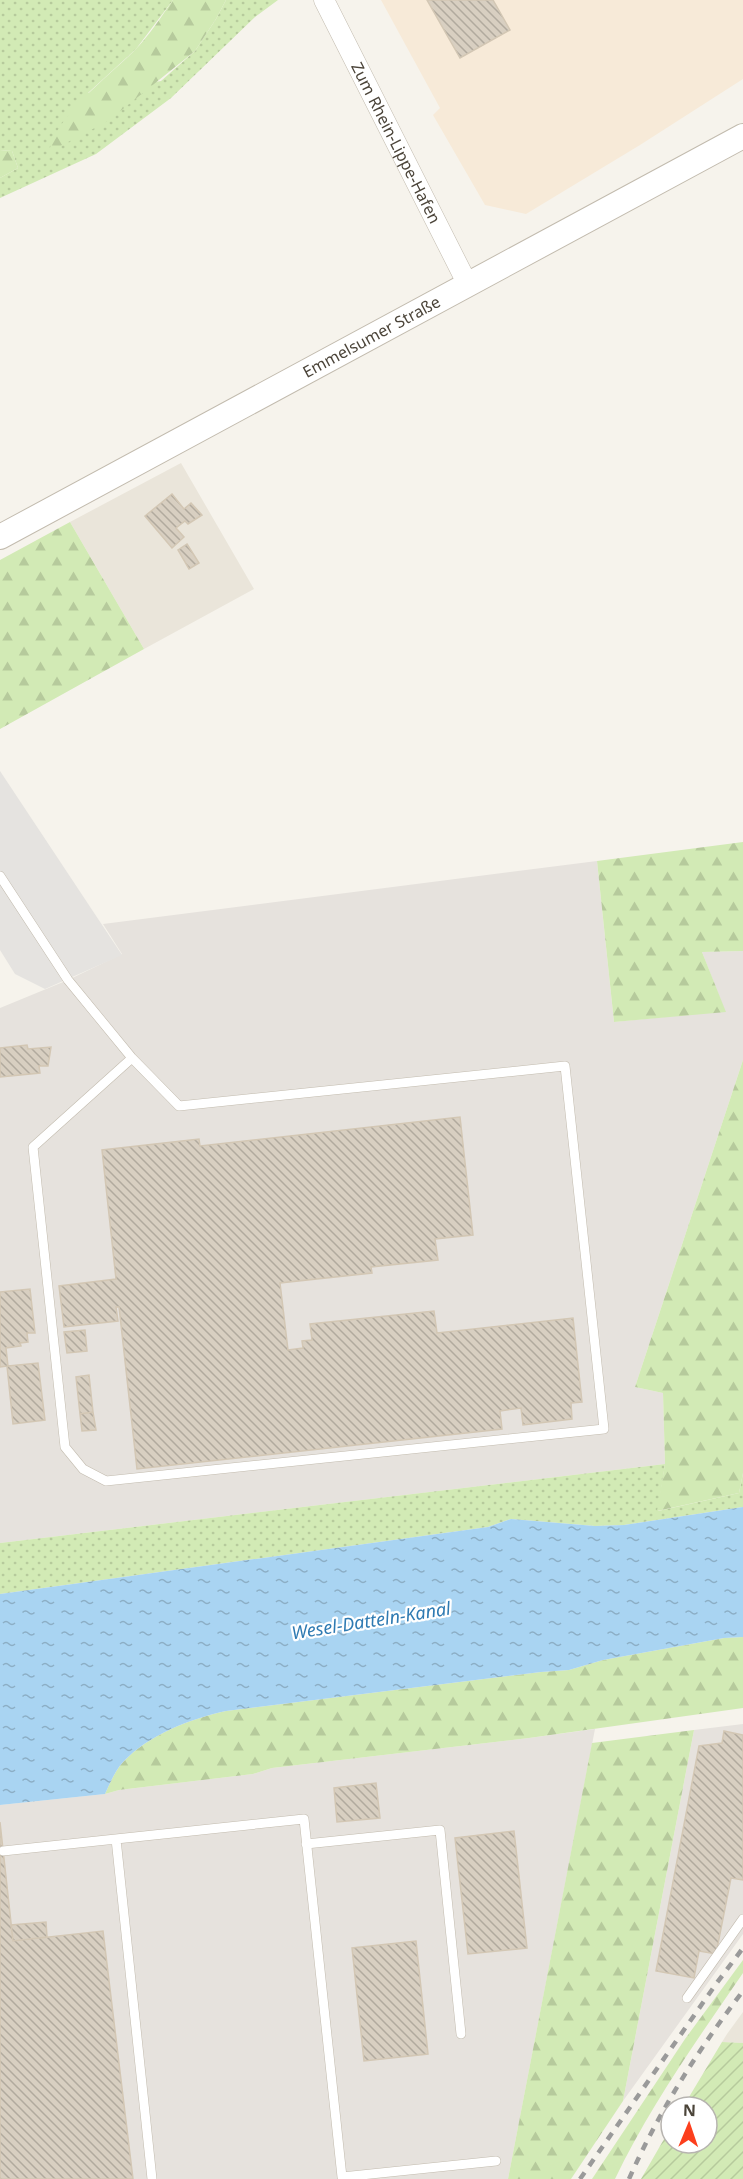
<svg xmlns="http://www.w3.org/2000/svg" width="743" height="2179" font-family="'Noto Sans',sans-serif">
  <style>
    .residential { fill: #eae5da }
    .commercial { fill: #f7ead8 }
    .industrial { fill: #e6e2dd }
    .grass { fill: url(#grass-dots) }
    .forest { fill: url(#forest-firs) }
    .garden { fill: url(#garden-furrows) }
    .parking { fill: #e5e3e0 }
    .water { fill: url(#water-ripples) }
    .building { fill: url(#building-back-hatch); stroke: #d3c7b4; stroke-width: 1.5 }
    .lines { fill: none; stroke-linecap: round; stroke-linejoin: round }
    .service-casing { stroke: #c2bbae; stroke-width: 10 }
    .minor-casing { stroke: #c2bbae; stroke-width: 21 }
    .tertiary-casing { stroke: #c2bbae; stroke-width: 26 }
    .service { stroke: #fff; stroke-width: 9 }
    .minor { stroke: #fff; stroke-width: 20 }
    .tertiary { stroke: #fff; stroke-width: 24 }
    .rail { stroke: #9a9a9a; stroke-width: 4.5; stroke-dasharray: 8 8; stroke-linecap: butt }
    .labels { text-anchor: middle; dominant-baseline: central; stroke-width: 4.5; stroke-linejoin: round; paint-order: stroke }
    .street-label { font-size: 16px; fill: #4b4439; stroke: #fff }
    .water-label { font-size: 18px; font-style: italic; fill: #2e7ab2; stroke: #fff }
  </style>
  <defs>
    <pattern id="grass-dots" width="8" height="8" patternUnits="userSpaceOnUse" patternTransform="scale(1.5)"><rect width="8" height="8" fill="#d2eab5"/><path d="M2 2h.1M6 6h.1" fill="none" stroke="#b6ca9c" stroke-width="1.8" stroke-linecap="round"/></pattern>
    <pattern id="forest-firs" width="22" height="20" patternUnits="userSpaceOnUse" patternTransform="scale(1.5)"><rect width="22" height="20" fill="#d2eab5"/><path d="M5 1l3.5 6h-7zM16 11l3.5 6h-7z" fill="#b6ca9c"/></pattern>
    <pattern id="garden-furrows" width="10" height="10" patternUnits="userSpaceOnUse" patternTransform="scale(1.5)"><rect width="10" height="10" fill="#d2eab5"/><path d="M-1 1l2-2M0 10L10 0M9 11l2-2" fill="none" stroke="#b6ca9c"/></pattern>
    <pattern id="water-ripples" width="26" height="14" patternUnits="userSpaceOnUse" patternTransform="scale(1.5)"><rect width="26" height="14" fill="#a9d4f2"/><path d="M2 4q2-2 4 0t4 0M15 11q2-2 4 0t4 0" fill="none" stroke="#8caec5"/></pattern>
    <pattern id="building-back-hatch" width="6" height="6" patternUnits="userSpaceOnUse" patternTransform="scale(1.5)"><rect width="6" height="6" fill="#d8cfc1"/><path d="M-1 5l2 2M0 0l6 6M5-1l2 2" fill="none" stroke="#b1aa9e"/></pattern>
  </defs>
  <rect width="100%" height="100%" fill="#f6f3ec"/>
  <path class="residential" d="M181,463L254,589L144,649L70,522Z
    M743,2012V2043L722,2042L727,2034Z"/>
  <path class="commercial" d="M381,0H743V79L640,145L526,214L485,205L433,115L440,108Z"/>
  <path class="industrial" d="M597,861L614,1022L725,1011L702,952L743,951V1060L635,1387L663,1393L665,1464L0,1543V1008L68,980L122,954L103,924Z
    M743,1724V1934L623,2101L694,1730Z
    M595,1729L508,2179H0V1805L105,1794L119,1790L253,1774L272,1768L529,1738Z"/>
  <path class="grass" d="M0,0H173L136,49L88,93L161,81L195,51L216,19L226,0H278L255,17L171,98L96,154L0,198V178L18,168L12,151L0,150Z
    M665,1464L658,1511L739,1493L743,1473V1507L624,1525L595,1526L511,1519L488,1527L0,1594V1543Z"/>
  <path class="forest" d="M173,0H226L216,19L195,51L108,121L49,152C56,115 108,77 134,51C149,36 161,17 173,0Z
    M0,150L12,151L18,168L0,178Z
    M70,522L144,649L0,729V560Z
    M743,842V951L702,952L726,1012L614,1022L597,861Z
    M743,1060V1473L739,1493L657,1511L665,1464L663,1393L635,1387Z
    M743,1637V1708L529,1738L272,1768L253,1774L119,1790L105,1794C110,1783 115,1771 123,1762C150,1734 190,1719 226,1711L541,1672L569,1670L603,1660L724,1638Z
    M694,1730L623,2101L571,2179H508L592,1743Z
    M743,1960V1973C697,2040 650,2106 615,2179H592L685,2039Z"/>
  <path class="garden" d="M722,2042L743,2043V2179H641L671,2127V2143H707V2107H683Z"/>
  <path class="parking" d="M0,771L122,955L45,989L15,974L0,950Z"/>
  <path class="water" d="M743,1507V1637L724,1638L603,1660L569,1670L541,1672L226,1711C190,1719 150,1734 123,1762C115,1771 110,1783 105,1794L0,1805V1594L488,1527L511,1519L595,1526L624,1525Z"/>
  <path class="building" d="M427,0H493L510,30L460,58Z
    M172,494L184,509L191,503L202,515L188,524L185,521L176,528L184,537L172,548L145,516Z
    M187,544L199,563L189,569L178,550Z
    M27,1045L28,1049L51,1047L48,1066H39L40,1073L0,1077V1048Z
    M460,1117L473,1235L435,1239L438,1260L371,1267L372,1273L280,1283L288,1350L303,1348L302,1341L312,1340L310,1324L434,1311L437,1333L573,1318L582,1402L571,1403L572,1419L523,1425L521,1408L500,1411L502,1429L137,1469L119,1307H116L118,1321L64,1327L59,1286L116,1279L102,1150L199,1139L200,1146Z
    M30,1289L35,1333H27L28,1342L20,1343L21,1346L6,1348L8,1366L38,1363L45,1420L13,1424L7,1366L0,1367V1292Z
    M85,1330L87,1351L67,1353L64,1332Z
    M89,1375L93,1412L80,1414L76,1377Z
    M93,1412L96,1430L82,1431L80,1414Z
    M724,1731L743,1735V1880L731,1878L716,1954L699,1951L694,1978L656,1971L699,1746L722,1743Z
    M376,1783L380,1818L337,1822L334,1788Z
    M0,1822L13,1941L103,1931L133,2179H0Z
    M514,1831L527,1948L468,1954L455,1838Z
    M46,1922L47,1937L13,1941L11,1925Z
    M416,1941L428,2054L364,2061L352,1948Z"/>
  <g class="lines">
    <g class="service-casing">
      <path id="service" d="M0,876L68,980L132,1058L179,1106L565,1066L604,1429L106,1481L83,1469L65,1447L33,1147L132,1058
        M116,1839L152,2179
        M306,1844L440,1830L461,2034
        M3,1851L304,1819L342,2177L496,2161
        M687,1998L743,1919"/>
    </g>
    <g class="minor-casing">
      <g id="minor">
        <path id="s1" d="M324,0L468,285"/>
      </g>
    </g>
    <g class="tertiary-casing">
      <g id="tertiary">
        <path id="s2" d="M0,537L743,136"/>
      </g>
    </g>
    <use href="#service" class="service"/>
    <use href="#minor" class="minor"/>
    <use href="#tertiary" class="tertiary"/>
    <path class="rail" d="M580,2179L716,1984L743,1948
      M629,2179C659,2111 698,2050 743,1991"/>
  </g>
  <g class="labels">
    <g class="street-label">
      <text stroke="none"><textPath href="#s1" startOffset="160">Zum Rhein-Lippe-Hafen</textPath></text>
      <text stroke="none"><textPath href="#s2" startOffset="422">Emmelsumer Straße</textPath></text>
    </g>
    <g class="water-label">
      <text transform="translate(371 1620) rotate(-9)">Wesel-Datteln-Kanal</text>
    </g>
  </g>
  <g transform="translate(689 2125) rotate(2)"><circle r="28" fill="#ffffff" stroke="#b7b4b0" stroke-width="1.5"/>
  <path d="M0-4.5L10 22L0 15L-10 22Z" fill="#fc3f1d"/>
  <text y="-9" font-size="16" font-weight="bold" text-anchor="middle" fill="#4b4439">N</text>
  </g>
</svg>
